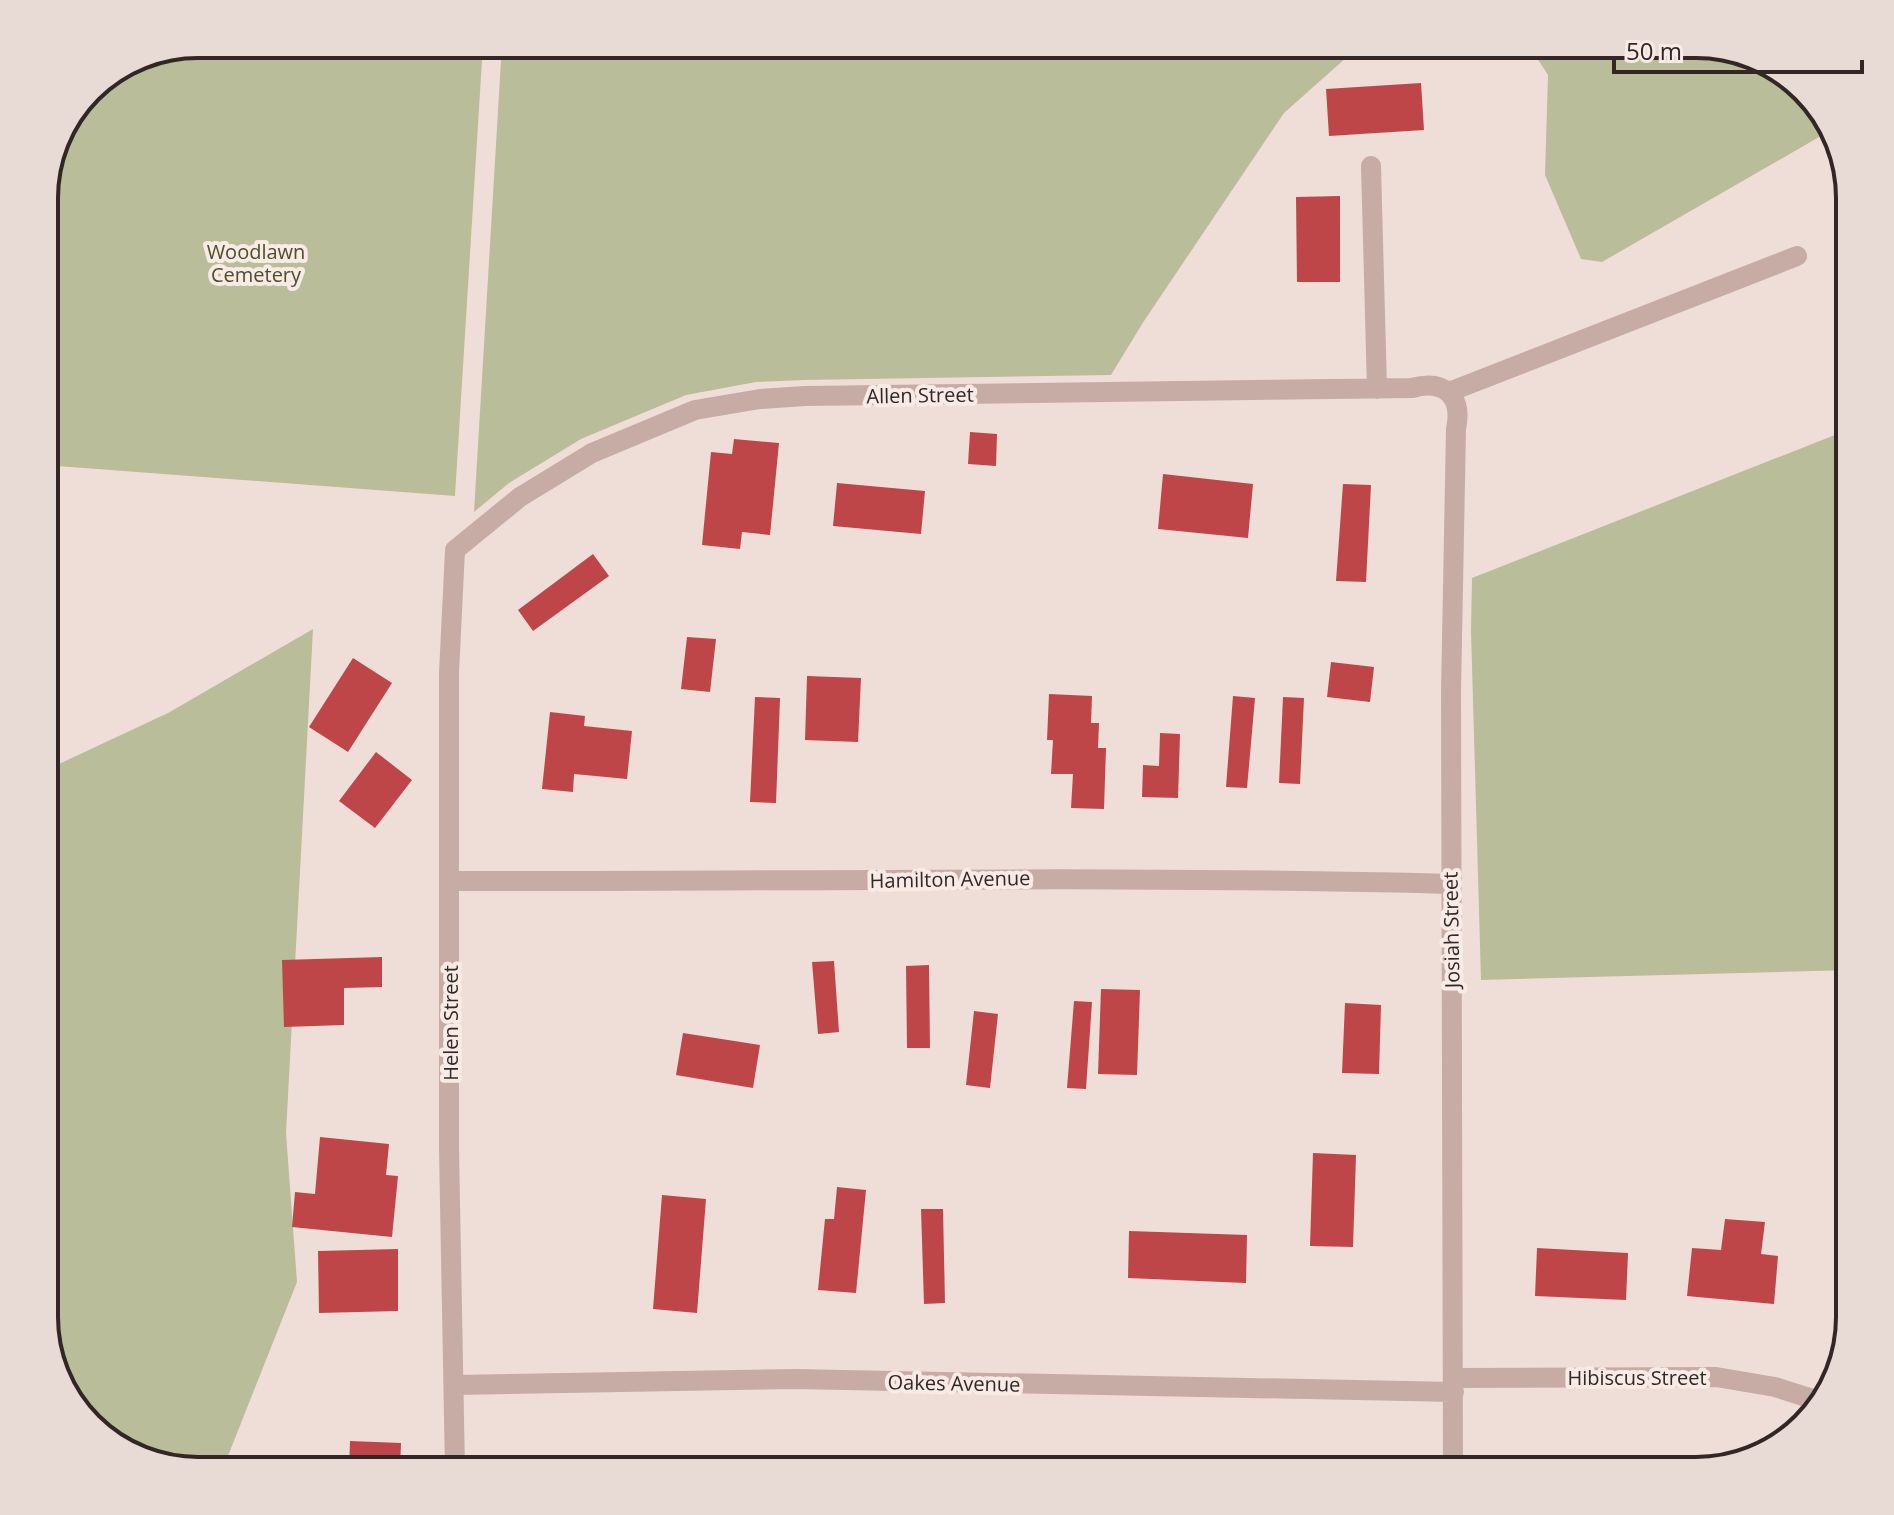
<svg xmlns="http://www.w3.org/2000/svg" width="1894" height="1515" font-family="'Open Sans',sans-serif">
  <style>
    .green { fill: #babd99 }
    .building { fill: #bf4648 }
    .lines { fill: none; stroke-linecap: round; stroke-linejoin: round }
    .minor { stroke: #c6aca5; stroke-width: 20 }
    .labels { text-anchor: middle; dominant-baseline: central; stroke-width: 8; stroke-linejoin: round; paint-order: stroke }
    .park-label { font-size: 20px; fill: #4b4f2b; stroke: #f8eae4 }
    .street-label { font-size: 20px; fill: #332726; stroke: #f8eae4 }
    .rim { fill: none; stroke: #332726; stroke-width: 4 }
  </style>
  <rect width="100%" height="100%" fill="#efded8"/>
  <path class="green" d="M198,44H483L455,496L44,465V187L60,130L96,83Z
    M502,44H1366L1356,49L1284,113L1144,321L1111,375L804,380L756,382L686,395L581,439L509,483L474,512Z
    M1528,44H1697L1797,82L1833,129L1602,262L1581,259L1545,175L1548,75Z
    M1850,429V970L1481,980L1471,631L1472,578Z
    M313,629L286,1133L297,1282L222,1471H197L97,1433L60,1386L44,1327V771L168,713Z"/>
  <path class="building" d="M1421,83L1424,130L1329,136L1326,89Z
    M1844,173L1850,198V208L1837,177Z
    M1340,196V282H1297L1296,197Z
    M970,432L997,434L996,466L968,464Z
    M734,439L779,443L770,535L742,532L740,549L702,545L711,452L732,454Z
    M1163,474L1253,484L1248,538L1158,529Z
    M837,483L925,491L921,534L833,526Z
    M1343,484L1371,485L1366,582L1336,581Z
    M593,554L609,576L533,631L518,610Z
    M687,637L716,639L710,692L681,689Z
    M353,658L392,683L348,752L309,727Z
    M1331,662L1374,667L1370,702L1327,697Z
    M807,676L861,678L858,742L805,740Z
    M1049,694L1092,696L1091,723H1099L1098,748H1106L1104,809L1071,808L1073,774H1051L1053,740H1047Z
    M1233,696L1255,698L1247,788L1226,787Z
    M755,697L780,698L776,803L750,802Z
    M1283,697L1304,698L1300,784L1279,783Z
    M550,712L585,716L584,726L632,731L627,779L574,774L573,792L542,789Z
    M1160,733L1180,734L1178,798L1142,797L1143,765L1159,766Z
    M376,752L412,780L375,828L339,801Z
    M382,957V987L344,988V1025L284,1027L282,960Z
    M834,961L839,1032L818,1034L812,962Z
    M929,965L930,1048H907L906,966Z
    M1101,989L1140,990L1137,1075L1098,1074Z
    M1074,1001L1092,1002L1086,1089L1067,1088Z
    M1345,1003L1381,1005L1379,1074L1342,1073Z
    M974,1011L998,1014L990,1088L966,1085Z
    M683,1033L760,1045L753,1088L676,1075Z
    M320,1137L389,1144L386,1175L398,1176L392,1237L292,1227L295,1192L315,1194Z
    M1313,1153L1356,1155L1353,1247L1310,1246Z
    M837,1187L866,1190L856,1293L818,1290L825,1219H834Z
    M662,1195L706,1199L697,1313L653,1309Z
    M921,1209H943L945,1303L924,1304Z
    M1725,1219L1765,1222L1761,1254L1778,1256L1774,1304L1687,1296L1692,1248L1721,1250Z
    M1129,1231L1247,1235L1246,1283L1128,1278Z
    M1537,1248L1628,1253L1626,1300L1535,1296Z
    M398,1249V1311L319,1313L318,1251Z
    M350,1441L401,1443L400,1471H349Z
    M904,1456L941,1457V1471H904Z
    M1660,1456L1703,1461L1702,1470L1658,1471Z
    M653,1459L712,1464L711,1471H652Z
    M1504,1460L1547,1463V1471H1503Z
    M978,1465L1018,1469V1471H978Z"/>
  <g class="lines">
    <path class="minor" d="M1371,166L1377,389
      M1449,392L1797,256
      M450,881C784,882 1117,875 1451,884
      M1453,1378L1716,1377L1775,1387L1819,1401
      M455,1385L795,1379L1454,1392
      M455,1471L449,1149V673L455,550L520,497L592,453L695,410L760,399L805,396L1412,388C1444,379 1463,396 1456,429L1451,692L1453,1471"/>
  </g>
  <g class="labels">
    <g class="park-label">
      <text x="256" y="251">Woodlawn<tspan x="256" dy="23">Cemetery</tspan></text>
    </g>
    <g class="street-label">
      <text transform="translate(920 395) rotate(-1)">Allen Street</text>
      <text transform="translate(950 879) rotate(-1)">Hamilton Avenue</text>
      <text transform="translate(1451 930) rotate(-91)">Josiah Street</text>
      <text transform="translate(450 1023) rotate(-90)">Helen Street</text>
      <text x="1637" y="1377">Hibiscus Street</text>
      <text transform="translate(954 1383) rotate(1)">Oakes Avenue</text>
    </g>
  </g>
  <path d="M0 0H1894V1515H0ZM198 58H1696A140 140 0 0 1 1836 198V1317A140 140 0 0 1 1696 1457H198A140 140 0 0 1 58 1317V198A140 140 0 0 1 198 58Z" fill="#e8dad5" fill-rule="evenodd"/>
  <path class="rim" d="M198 58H1696A140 140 0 0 1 1836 198V1317A140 140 0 0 1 1696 1457H198A140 140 0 0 1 58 1317V198A140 140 0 0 1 198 58Z"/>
  <path d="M1614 60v12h248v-12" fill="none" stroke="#332726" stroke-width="4"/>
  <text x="1626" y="60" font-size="24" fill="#332726" stroke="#f8eae4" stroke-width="6" paint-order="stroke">50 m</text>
</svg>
